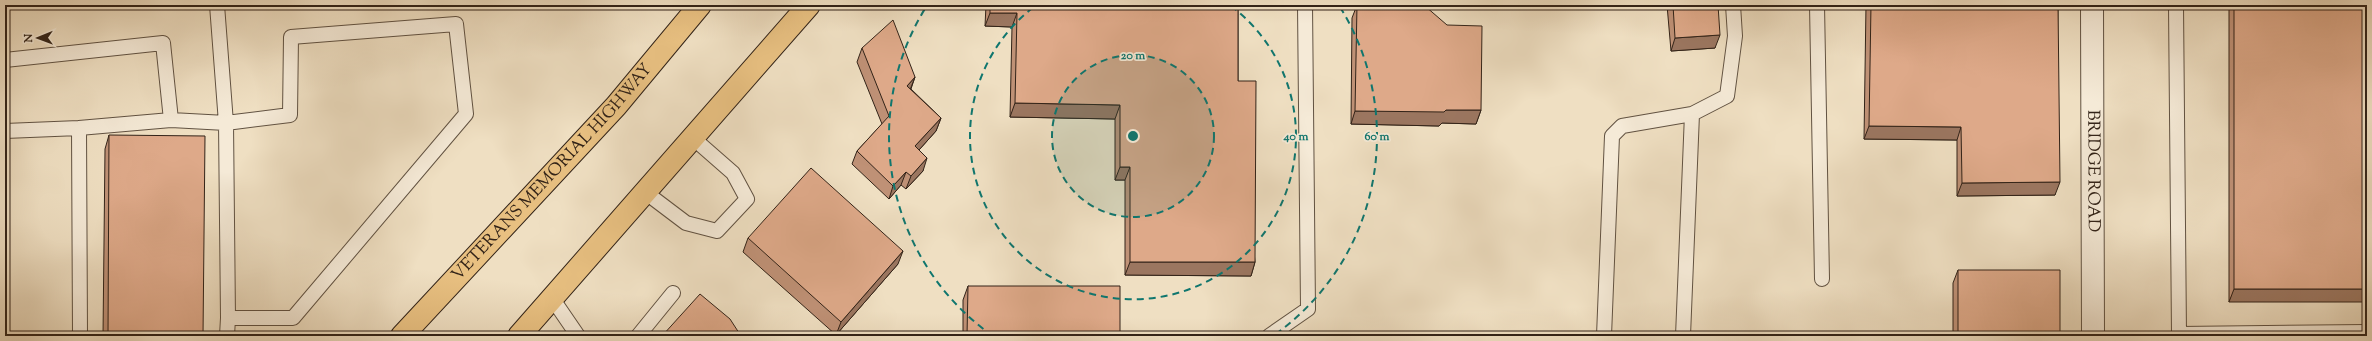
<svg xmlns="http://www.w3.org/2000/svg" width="2372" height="341" font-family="'Sorts Mill Goudy',serif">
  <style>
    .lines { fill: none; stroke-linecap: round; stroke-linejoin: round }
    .service-casing { stroke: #615242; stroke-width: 16 }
    .minor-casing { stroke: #615242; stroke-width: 24 }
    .trunk-casing { stroke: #322318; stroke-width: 24 }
    .service { stroke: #f5ead7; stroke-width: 14 }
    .minor { stroke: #f5ead7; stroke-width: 22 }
    .trunk { stroke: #e8c081; stroke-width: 22 }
    .wall { fill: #bf9176; stroke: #322318 }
    .shaded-wall { fill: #9b7660; stroke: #322318 }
    .building { fill: #dea989; stroke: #322318 }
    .ring { fill: none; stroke: #0f766e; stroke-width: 2; stroke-dasharray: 7 5 }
    .labels { text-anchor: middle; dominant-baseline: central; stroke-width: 3.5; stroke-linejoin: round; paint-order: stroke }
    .street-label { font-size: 17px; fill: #322318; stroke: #f5ead7 }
    .centre { fill: #0f766e; stroke: #f5ead7; stroke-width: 2 }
    .ring-label { font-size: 12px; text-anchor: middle; font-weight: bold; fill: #0f766e; stroke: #f5ead7; stroke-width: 3.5; stroke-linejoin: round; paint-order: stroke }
  </style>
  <rect width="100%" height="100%" fill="#efdfc2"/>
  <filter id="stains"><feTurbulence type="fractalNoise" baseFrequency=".005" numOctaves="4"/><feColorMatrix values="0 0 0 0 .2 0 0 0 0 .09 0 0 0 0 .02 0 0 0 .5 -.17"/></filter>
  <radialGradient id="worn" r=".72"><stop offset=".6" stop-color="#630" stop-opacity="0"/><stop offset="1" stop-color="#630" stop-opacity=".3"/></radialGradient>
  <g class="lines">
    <g class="service-casing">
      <path id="service" d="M217,5L226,123L290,115L291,37L456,24L466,114L293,318H228L227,336
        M1817,5L1822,279
        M2176,5L2179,334L2367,332
        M5,60L163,43L171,120L226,123L228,318
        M79,128L171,120
        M5,131L79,128L80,336
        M645,192L686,223L717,231L747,199L733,173L693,138
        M552,298L578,336
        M638,336L673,293
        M1269,336L1308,309L1305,5
        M1604,336L1612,136L1622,126L1692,114L1727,96L1735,36L1733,5
        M1683,336L1692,114"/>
    </g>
    <g class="minor-casing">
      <g id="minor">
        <path id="s1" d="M2092,5L2093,336"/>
      </g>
    </g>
    <g class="trunk-casing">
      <g id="trunk">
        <path id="s2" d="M402,336L616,106L700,5"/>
        <path d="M519,336L809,5"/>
      </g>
    </g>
    <use href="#service" class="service"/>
    <use href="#minor" class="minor"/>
    <use href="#trunk" class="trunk"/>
  </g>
  <path class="wall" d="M986,5H1238V81L1255,262L1251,276L1125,275V180H1115V119L1010,117L1012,27L985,26Z
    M1357,5L1481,110L1476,124L1442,123L1439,126L1351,124L1352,18Z
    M1667,5H1718L1715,48L1671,51Z
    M1866,5H2058L2055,195L1957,196V140L1864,139Z
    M2229,5H2367L2229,302Z
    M862,48L915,77L911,89L941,118L936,131L919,150L923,171L906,189L901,185L889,199L852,164L857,151L882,124L857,62Z
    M109,135L203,336H103L105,149Z
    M748,238L898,264L836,335L743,252Z
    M1958,270L2060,336H1953V283Z
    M968,286L1120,336H963V300Z"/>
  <path class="shaded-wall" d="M990,13H1017L1012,27L985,26Z
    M1720,35L1715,48L1671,51L1675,38Z
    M915,77L910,90L907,86Z
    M1015,103L1120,105L1115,119L1010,117Z
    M1446,110H1481L1476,124L1442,123L1439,126L1351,124L1355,111Z
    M941,118L936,131L910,160L915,146Z
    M1869,126L1961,127L1957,140L1864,139Z
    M927,158L923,171L906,189L911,176Z
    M1120,167H1130L1125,180H1115Z
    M906,172L901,185L889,199L893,186Z
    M2060,182L2055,195L1957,196L1962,183Z
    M903,251L898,264L836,335L841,322Z
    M1130,262H1255L1251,276L1125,275Z
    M2234,289H2367V302H2229Z"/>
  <path class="building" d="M990,5H1238V81H1256L1255,262H1130V167H1120V105L1015,103L1017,13H990Z
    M1357,5L1425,6L1447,25L1482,26L1481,110H1446L1444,112L1355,111Z
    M1673,5H1718L1720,35L1675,38Z
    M1871,5H2058L2060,182L1962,183L1961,127L1869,126Z
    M2234,5H2367V289H2234Z
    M893,20L915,77L907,86L941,118L915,146L927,158L911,176L906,172L893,186L857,151L889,116L862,48Z
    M109,135L205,136L203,336H108Z
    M811,168L903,251L841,322L748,238Z
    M1958,270H2060V336H1958Z
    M968,286H1120V336H967Z
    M700,294L730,319L741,336H662Z"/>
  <circle cx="1133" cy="136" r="81" fill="#0f766e" fill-opacity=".12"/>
  <g class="ring">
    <circle cx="1133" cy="136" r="81"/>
    <path d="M1231 6A163 163 0 1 1 1035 6"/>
    <path d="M993 336A244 244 0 0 1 926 7M1340 7A244 244 0 0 1 1273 336"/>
  </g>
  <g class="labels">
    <g class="street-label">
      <text stroke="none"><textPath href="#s1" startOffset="166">BRIDGE ROAD</textPath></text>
      <text stroke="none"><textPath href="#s2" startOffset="222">VETERANS MEMORIAL HIGHWAY</textPath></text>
    </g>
  </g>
  <circle cx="1133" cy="136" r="6" class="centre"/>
  <g class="ring-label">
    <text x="1133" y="59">20 m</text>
    <text x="1296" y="140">40 m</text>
    <text x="1377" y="140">60 m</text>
  </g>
  <rect width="2372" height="341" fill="none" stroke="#efdfc2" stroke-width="20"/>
  <rect x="6" y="6" width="2360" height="329" fill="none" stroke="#322318" stroke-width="2"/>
  <rect x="10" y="10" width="2352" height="321" fill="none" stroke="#322318"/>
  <g transform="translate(38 38) rotate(269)" stroke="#f5ead7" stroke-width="3" paint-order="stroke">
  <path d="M0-3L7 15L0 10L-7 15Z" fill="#322318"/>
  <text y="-6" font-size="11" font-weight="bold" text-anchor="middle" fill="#322318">N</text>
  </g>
  <rect width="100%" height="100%" filter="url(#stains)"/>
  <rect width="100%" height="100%" fill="url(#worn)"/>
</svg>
